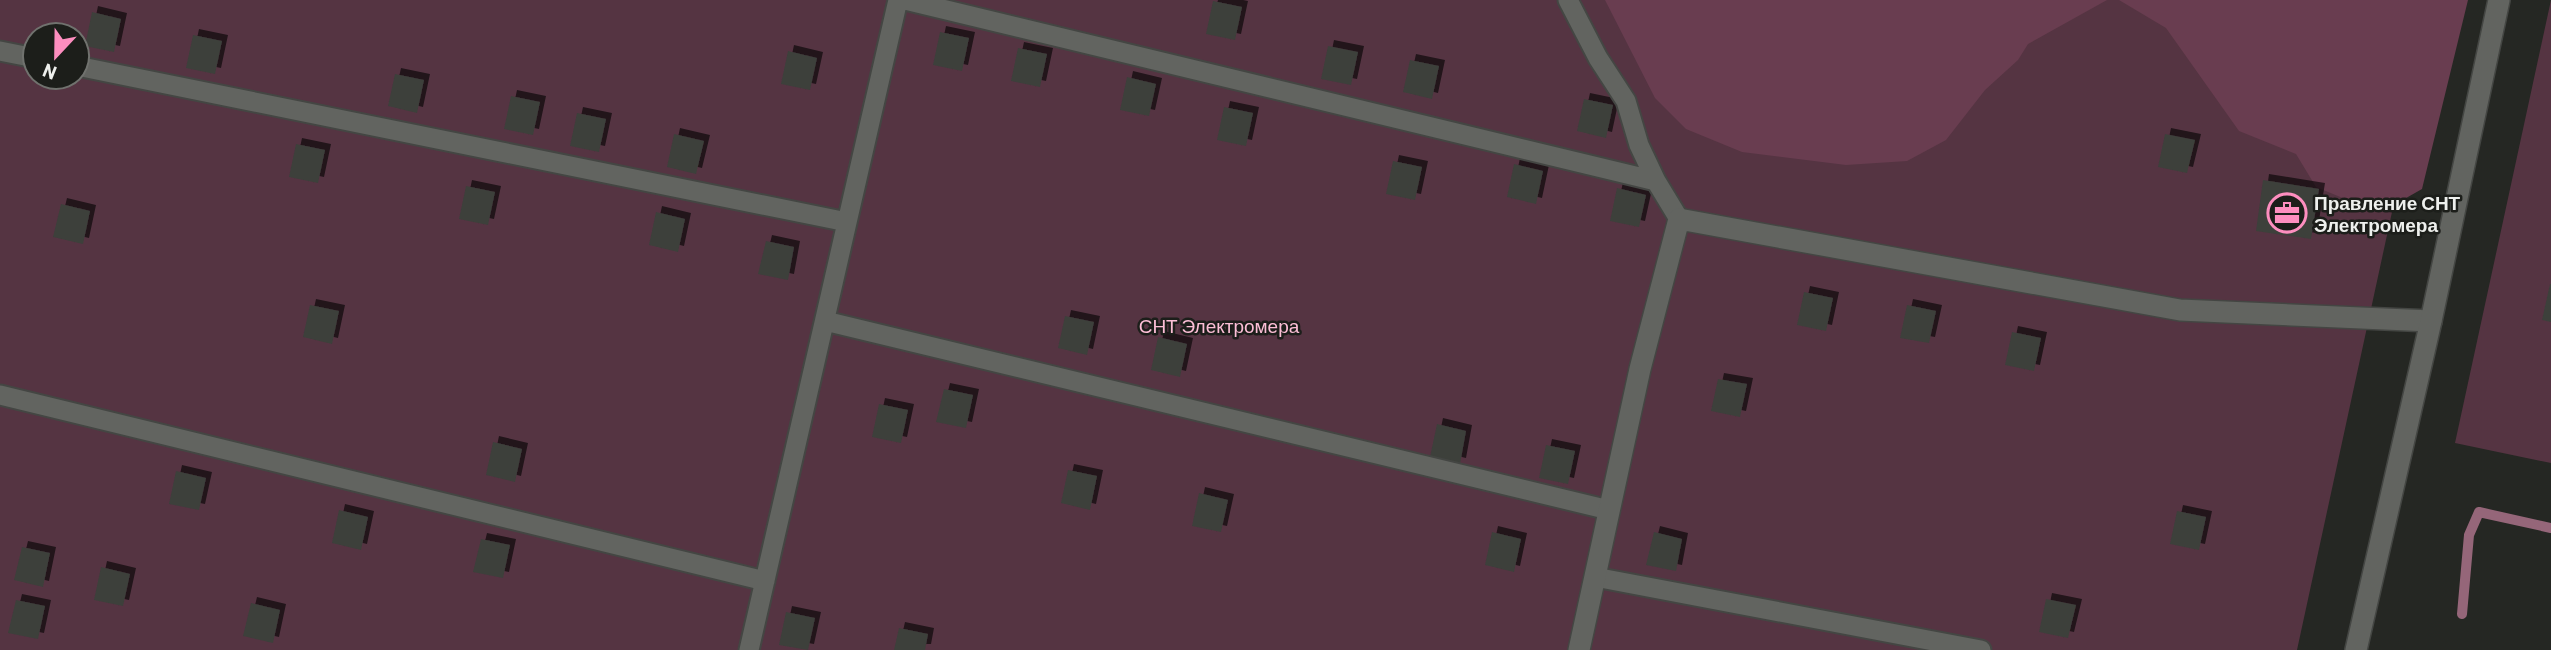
<svg xmlns="http://www.w3.org/2000/svg" width="2551" height="650" font-family="Barlow,sans-serif">
  <style>
    .green { fill: #553442; fill-rule: evenodd }
    .forest { fill: #693d50 }
    .lines { fill: none; stroke-linecap: round; stroke-linejoin: round }
    .stream { stroke: #956679; stroke-width: 10 }
    .building { fill: #3d3f3b; filter: url(#shadow) }
    .service-casing { stroke: #444643; stroke-width: 23 }
    .minor-casing { stroke: #444643; stroke-width: 24 }
    .tertiary-casing { stroke: #444643; stroke-width: 24 }
    .service { stroke: #626460; stroke-width: 19 }
    .minor { stroke: #626460; stroke-width: 21 }
    .tertiary { stroke: #626460; stroke-width: 21 }
    .labels { text-anchor: middle; dominant-baseline: central; stroke-width: 5; stroke-linejoin: round; paint-order: stroke }
    .poi-label { font-size: 19px; font-weight: bold; fill: #eef0ed; stroke: #1c1e1a; text-anchor: start }
    .park-label { font-size: 19px; fill: #fcbed6; stroke: #1c1e1a }
  </style>
  <defs>
    <filter id="shadow"><feDropShadow dx="6" dy="-6" stdDeviation="0" flood-color="#0009"/></filter>
  </defs>
  <rect width="100%" height="100%" fill="#252723"/>
  <path class="green" d="M0,0H2438L2297,650H0ZM35,35H77V77H35Z
    M2551,0V463L2455,443Z"/>
  <path class="forest" d="M1605,0H2107L2028,44L2018,60L1985,90L1946,140L1907,161L1846,165L1742,152L1686,129L1655,98Z
    M2119,0H2468L2422,189L2385,210L2367,208L2316,187L2296,154L2239,131L2166,28Z"/>
  <g class="lines">
    <path class="stream" d="M2462,614L2469,535L2479,512L2551,528"/>
  </g>
  <path class="building" d="M1213,1L1242,7L1235,40L1206,34Z
    M92,12L121,19L114,52L85,46Z
    M940,32L969,38L962,71L933,65Z
    M193,35L222,41L215,74L186,68Z
    M1328,46L1358,52L1351,85L1321,79Z
    M1018,48L1047,54L1040,87L1011,81Z
    M788,51L817,58L810,90L781,84Z
    M1410,60L1439,66L1432,99L1403,92Z
    M395,74L424,80L417,113L388,106Z
    M1127,77L1156,84L1149,116L1120,110Z
    M511,96L540,102L533,135L504,129Z
    M1584,99L1613,105L1606,138L1577,131Z
    M1224,107L1253,113L1246,146L1217,140Z
    M577,113L606,119L599,152L570,146Z
    M674,134L704,141L696,174L667,167Z
    M2165,134L2195,140L2187,173L2158,167Z
    M296,144L325,150L318,183L289,177Z
    M1393,161L1422,167L1415,200L1386,194Z
    M1514,164L1543,171L1536,204L1507,197Z
    M2263,180L2319,189L2311,239L2256,231Z
    M466,186L495,192L488,225L459,219Z
    M1617,188L1646,195L1639,227L1610,221Z
    M61,204L90,211L83,244L53,237Z
    M656,212L685,219L678,252L649,245Z
    M766,241L794,247L788,280L758,274Z
    M2550,284H2551V322L2542,320Z
    M1804,292L1833,298L1826,331L1797,325Z
    M310,305L339,311L332,344L303,337Z
    M1907,305L1936,311L1929,343L1900,338Z
    M1065,316L1094,322L1087,355L1058,348Z
    M2012,332L2041,338L2034,371L2005,365Z
    M1158,337L1187,344L1180,377L1151,370Z
    M1718,379L1747,384L1740,417L1711,411Z
    M944,389L973,395L966,428L936,422Z
    M879,404L908,410L901,443L872,437Z
    M1437,424L1466,431L1460,464L1430,457Z
    M493,442L522,449L515,482L486,475Z
    M1546,445L1575,451L1568,484L1539,478Z
    M1068,470L1097,476L1090,510L1061,503Z
    M176,471L206,478L199,510L169,504Z
    M1199,493L1228,500L1221,532L1192,526Z
    M339,510L368,517L361,550L332,543Z
    M2177,511L2206,517L2199,550L2170,544Z
    M1492,532L1521,539L1514,572L1485,565Z
    M1654,532L1682,539L1676,571L1646,565Z
    M481,539L510,545L503,578L473,572Z
    M22,547L50,553L43,587L14,580Z
    M101,567L130,574L123,606L94,600Z
    M2046,599L2076,605L2068,638L2039,632Z
    M16,600L45,606L38,639L8,633Z
    M251,603L280,610L273,643L243,636Z
    M786,612L815,618L808,650L779,645Z
    M899,628L928,634L925,650H894Z"/>
  <g class="lines">
    <g class="service-casing">
      <path id="service" d="M905,0L1656,181L1679,219
        M1568,0L1598,58L1626,101L1639,145L1656,181
        M0,51L35,58
        M77,66L847,222
        M825,321L1609,510
        M0,395L765,581
        M1595,577L1981,650
        M749,650L898,0"/>
    </g>
    <g class="minor-casing">
      <path id="minor" d="M1579,650L1640,369L1679,219L2180,310L2431,321"/>
    </g>
    <g class="tertiary-casing">
      <path id="tertiary" d="M2356,650L2431,321L2499,0"/>
    </g>
    <use href="#service" class="service"/>
    <use href="#minor" class="minor"/>
    <use href="#tertiary" class="tertiary"/>
  </g>
  <defs>
    <g id="office-ring" transform="scale(2.0125)"><circle r="9.5" fill="#1c1e1a" stroke="#fd8ebf" stroke-width="1.5"/><path d="M-6-3h4V-5.5h4V-3h4V5H-6ZM-1-4.5V-3h2v-1.5ZM-6 0V1H6V0Z" fill="#fd8ebf"/></g>
  </defs>
  <g fill-rule="evenodd">
    <use href="#office-ring" x="2287" y="213"/>
  </g>
  <g class="labels">
    <g class="poi-label">
      <text x="2314" y="202">Правление СНТ<tspan x="2314" dy="22">Электромера</tspan></text>
    </g>
    <g class="park-label">
      <text x="1219" y="325">СНТ Электромера</text>
    </g>
  </g>
  <g transform="translate(56 56) rotate(202)"><circle r="33" fill="#1c1e1a" stroke="#70726e" stroke-width="2"/>
  <path d="M0-5L12 26L0 18L-12 26Z" fill="#fd8ebf"/>
  <text y="-10" font-size="19" font-weight="bold" text-anchor="middle" fill="#eef0ed">N</text>
  </g>
</svg>
